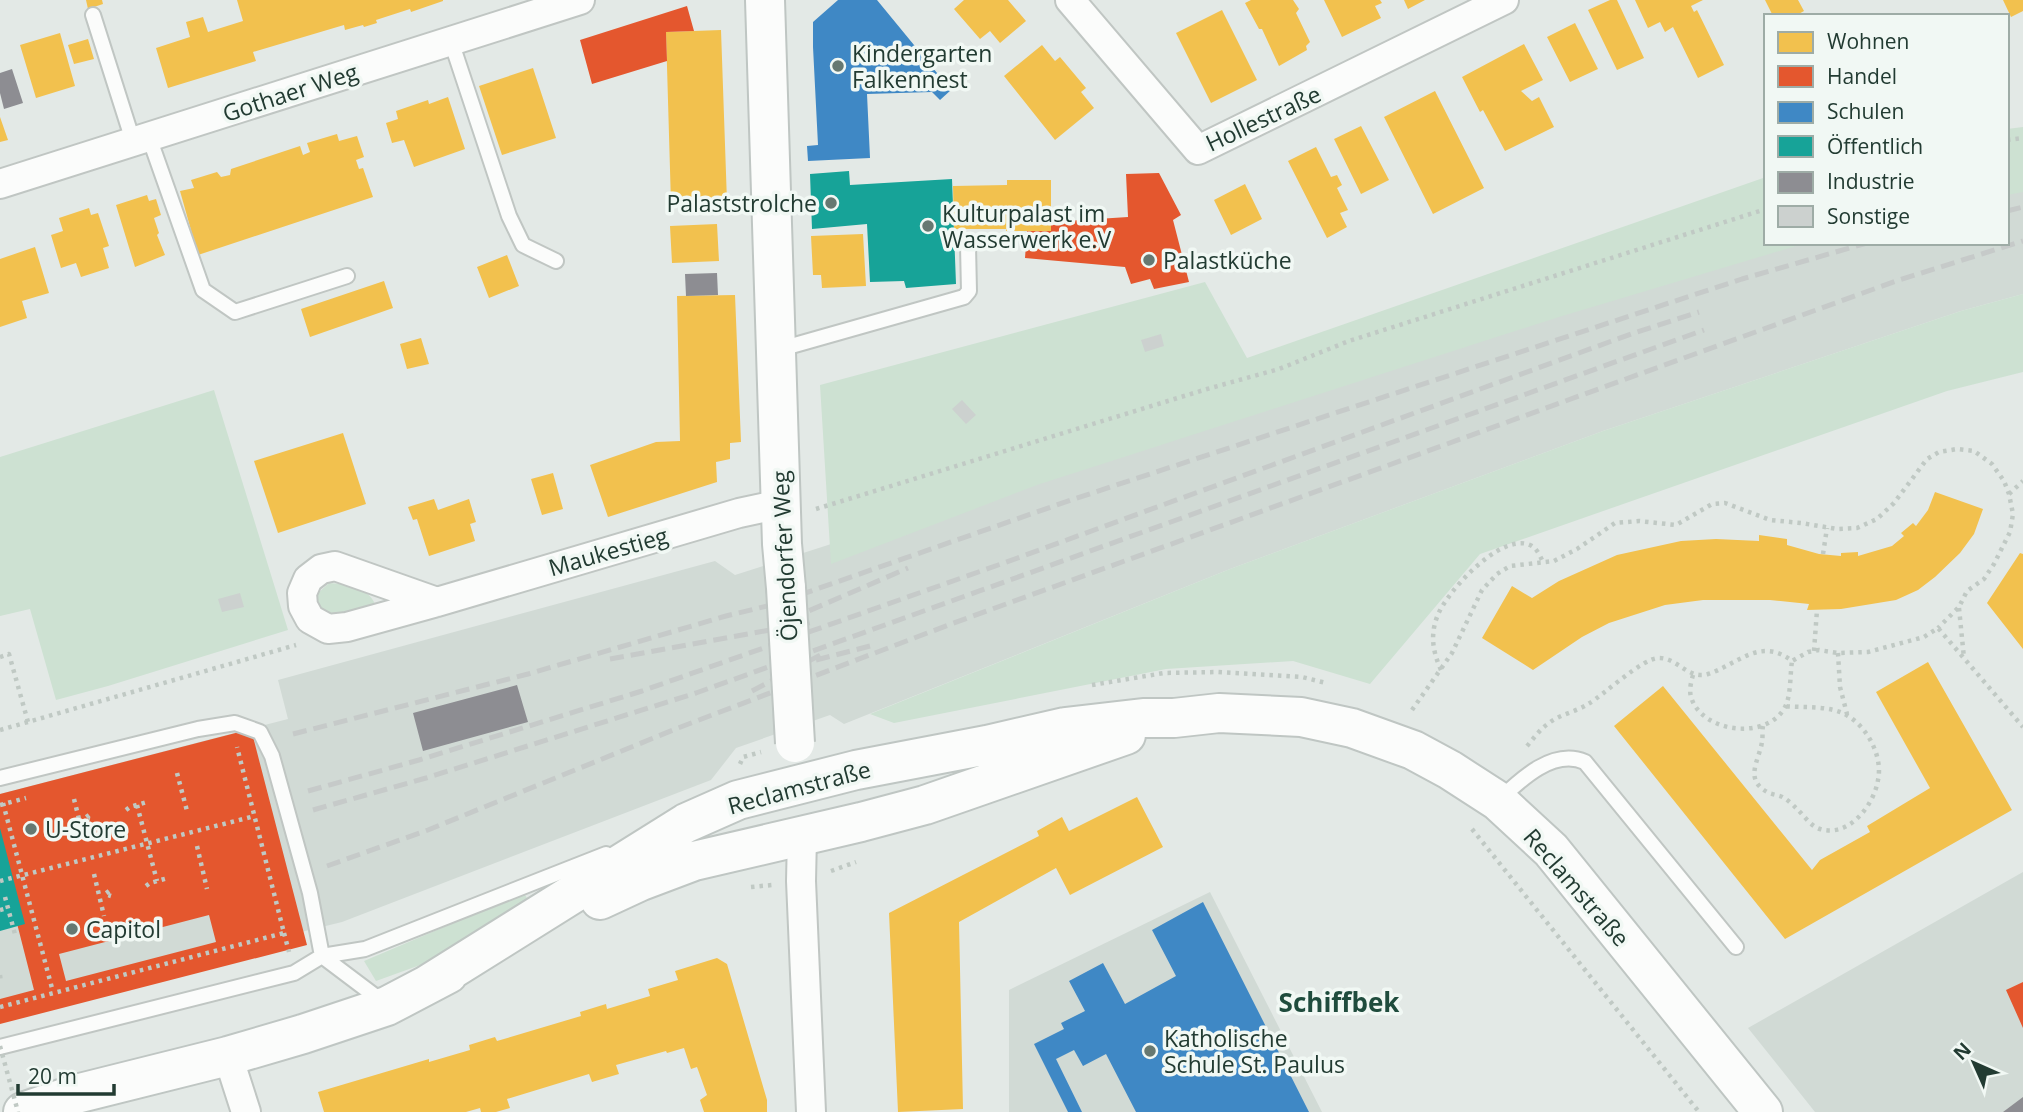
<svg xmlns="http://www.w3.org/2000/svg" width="2023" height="1112" font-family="'Open Sans',sans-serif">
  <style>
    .built { fill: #d1dad5 }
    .green { fill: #cde1d2 }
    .homes { fill: #f2c14e }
    .shops { fill: #e4572e; fill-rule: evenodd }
    .schools { fill: #3f88c5 }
    .public { fill: #17a398 }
    .industry { fill: #8d8d92 }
    .building { fill: #ccd1cf }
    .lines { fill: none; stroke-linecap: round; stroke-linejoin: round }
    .lane-casing { stroke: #c0c6c3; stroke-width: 18 }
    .street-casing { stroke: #c0c6c3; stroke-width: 32 }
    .secondary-casing { stroke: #bfc6c3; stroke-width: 42 }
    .path { stroke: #c0c9c4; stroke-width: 4.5; stroke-dasharray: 3.5 5; stroke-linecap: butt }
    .lane { stroke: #fbfcfb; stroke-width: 14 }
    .street { stroke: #fbfcfb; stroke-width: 28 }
    .secondary { stroke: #fbfcfb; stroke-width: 38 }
    .rail { stroke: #c6cac9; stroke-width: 5; stroke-dasharray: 14 7; stroke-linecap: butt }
    .secondary-bridge-casing { stroke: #bfc6c3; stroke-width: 42; stroke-linecap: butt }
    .path-bridge { stroke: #c0c9c4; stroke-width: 4.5; stroke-dasharray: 3.5 5; stroke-linecap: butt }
    .secondary-bridge { stroke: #fbfcfb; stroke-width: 38 }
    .poi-dot { fill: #667871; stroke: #f1f8f4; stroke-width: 2.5 }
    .labels { text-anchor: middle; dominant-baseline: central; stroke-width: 7; stroke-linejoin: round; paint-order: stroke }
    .poi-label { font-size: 23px; fill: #223b32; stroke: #f1f8f4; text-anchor: start }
    .street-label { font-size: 23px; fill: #223b32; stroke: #f1f8f4 }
    .quarter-label { font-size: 26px; font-weight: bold; fill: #1f4c3d; stroke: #f1f8f4 }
  </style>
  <rect width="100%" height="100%" fill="#e3e9e6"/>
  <path class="built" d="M2023,155V294L1961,311L1603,431L1230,569L844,724L830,715L736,748L711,780L342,922L0,1006V794L288,719L278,680L715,561L735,575L1766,243H2007V159Z
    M2023,872V1112H1815L1748,1028Z
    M1210,892L1322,1112H1009V990Z"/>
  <path class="green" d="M2023,127V192L2007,195V129Z
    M1766,177V243H1806L1559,317L1037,485L831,564L820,385L1205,282L1247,358Z
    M2023,294V372L1947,391L1480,554L1370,684L1293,661L1166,669L894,723L870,714L1230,569L1603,431L1961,311Z
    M214,390L288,630L108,686L56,700L30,609L0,616V457Z
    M329,583C345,584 368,587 375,604L371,610L330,616C320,610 318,605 317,594Z
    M524,893L528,900L423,964L376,981L364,961Z"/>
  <path class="homes" d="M86,0H102L103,4L88,9Z
    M237,0H443V1L411,12L410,9L376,20L377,23L364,27L363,25L345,30L344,25L253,52L256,61L168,88L156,48L190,37L186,22L203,17L208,32L243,21Z
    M964,0H1008L1026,21L1000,43L990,31L980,39L954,9Z
    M1251,0H1293L1299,9L1296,13L1310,42L1306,46L1307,50L1279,66L1262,29H1259L1245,3Z
    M1324,0H1380L1382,3L1375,6L1381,18L1342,37Z
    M1404,0H1425L1408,9Z
    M1610,0H1617L1644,58L1617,70L1588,10Z
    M1635,0H1703L1691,6L1694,12L1697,10L1724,65L1698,78L1673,27L1665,32L1660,22L1648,28Z
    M1765,0H1798L1804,11L1795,16H1773Z
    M2003,0H2023V11L2011,17Z
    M1222,10L1257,80L1211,103L1176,33Z
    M1575,23L1598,69L1570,82L1547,37Z
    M721,30L727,202L671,204L666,32Z
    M60,33L75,86L36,98L20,45Z
    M88,39L94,59L74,64L68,45Z
    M1524,44L1543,80L1521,91L1532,101L1539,97L1554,127L1505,151L1483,110L1480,112L1462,77Z
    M1042,45L1055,61L1060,57L1086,88L1081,92L1094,108L1055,140L1004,76Z
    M533,68L556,138L502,155L479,86Z
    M1435,91L1484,188L1433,214L1384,117Z
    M448,97L465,149L414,167L404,140L392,143L386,123L398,119L396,111L428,100L429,104Z
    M0,117L8,140L0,142Z
    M1361,126L1389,180L1361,194L1334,139Z
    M337,134L339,141L357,136L364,157L356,160L359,169L363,168L373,197L198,255L180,191L194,188L191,180L217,172L221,177L230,175L231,169L300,146L303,155L310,152L307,143Z
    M1316,147L1331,177L1337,175L1342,185L1337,188L1348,210L1340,213L1347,227L1327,238L1288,161Z
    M1007,180H1051V231H1006V229H954L953,186L1007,185Z
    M1245,184L1262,219L1231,235L1214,200Z
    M147,195L149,201L156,199L161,215L154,218L159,233L157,235L165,255L135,267L116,205Z
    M89,208L91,215L98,213L109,246L103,248L109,268L81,277L76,263L61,268L51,235L63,231L59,218Z
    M717,224L719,261L672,263L670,226Z
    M863,234L866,286L822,288L821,275H813L811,236Z
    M35,247L49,293L22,301L27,318L0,327V259Z
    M507,255L519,286L489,298L477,267Z
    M384,281L393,308L310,337L301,309Z
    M735,295L741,442L730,443V459L716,462L717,482L608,517L590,465L656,442L680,441L677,296Z
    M421,338L429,364L407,369L400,344Z
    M343,433L366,504L278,533L254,461Z
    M553,473L563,509L542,515L531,479Z
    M1935,492L1983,509L1974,534L1960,553L1935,577L1918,590L1896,600L1841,609L1807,610L1809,604L1770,600H1703L1665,605L1609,623L1582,637L1533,670L1482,638L1512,586L1532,598L1559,581L1617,555L1681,541L1716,539L1759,541V535L1787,539V545L1819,554L1841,556V553L1858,552V556L1892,546L1904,536L1901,533L1913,523L1916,526L1928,510Z
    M434,499L438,510L469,499L476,522L470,524L475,541L429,556L417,519L413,520L408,507Z
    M2020,553L2023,554V649L1987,603Z
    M1928,662L2012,810L1785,939L1614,726L1663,686L1812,870L1820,860L1870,832L1867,826L1930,788L1876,692Z
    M1137,797L1163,847L1070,895L1056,868L959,922L963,1109L898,1112L889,913L1039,836L1037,831L1062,817L1069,831Z
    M717,958L727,964L767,1100V1112H704L700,1100L707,1095L697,1067L691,1069L684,1048L667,1053L666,1051L616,1065L619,1074L592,1082L589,1074L507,1099L510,1108L496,1112H481L480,1108L466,1112H324L318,1092L429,1059V1062L470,1050L469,1045L495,1037L497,1041L581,1016L580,1012L606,1004L607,1009L650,996L648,989L678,980L675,971Z"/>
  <path class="shops" d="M687,6L694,31L666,32L667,61L592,84L580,40Z
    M1159,173L1181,215L1173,220L1189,282L1154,289L1150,279L1131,284L1125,267L1025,258L1027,231H1051V222L1128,217L1126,174Z
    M251,729L307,945L0,1024V999L34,990L0,857V794ZM209,915L216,942L66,981L59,954Z
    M2023,982V1028L2006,990Z"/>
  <path class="schools" d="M838,0H877L951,90L940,100L932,92L867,94L870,158L808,161L807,146L818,145L813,47V22Z
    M1203,902L1309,1112H1136L1106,1054L1083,1066L1074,1050L1056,1059L1082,1112H1068L1034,1044L1064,1029L1061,1023L1085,1011L1069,981L1103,963L1125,1004L1176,976L1152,930Z"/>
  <path class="public" d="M849,171L850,185L952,179L956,284L906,288L904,281L870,282L867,224L812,229L810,174Z
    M0,828L25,924L0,931Z"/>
  <path class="industry" d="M12,69L23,103L4,109L0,93V73Z
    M717,273L718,295L686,296L685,274Z
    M517,685L528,722L423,751L413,713Z
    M2023,1097V1112H2003Z"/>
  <path class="building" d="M1161,334L1164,346L1145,352L1141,340Z
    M962,400L976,415L966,424L952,409Z
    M240,593L244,607L222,612L218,599Z"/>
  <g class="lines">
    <g class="lane-casing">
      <path id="lane" d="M93,15L133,141
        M451,41L509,216L523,245L556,261
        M149,137L203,290L235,312L347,276
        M777,350L964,297L969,291L968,246
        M0,778L198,729L235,723L260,732L272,756L310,893L322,956L383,1002
        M1499,800C1520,780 1553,748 1585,762L1736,947
        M0,1047L294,973L322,956L365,949L606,854"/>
    </g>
    <g class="street-casing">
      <path id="street" d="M1070,0L1198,150L1504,0
        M0,184L580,0
        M437,602L335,566L321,569L308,579L302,593L303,606L310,619L328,629L347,627L437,602L739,513L781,504
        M802,836L801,881L811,1112
        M228,1056L246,1112"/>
    </g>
    <g class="secondary-casing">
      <path id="secondary" d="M765,0L782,544L786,588
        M600,900L641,881L694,861L861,822L925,805L1126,735
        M427,985L686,823L738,800L856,770L987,745L1065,727L1143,718H1174L1219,713L1301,717L1352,728L1413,750L1450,770L1498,801L1551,850L1763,1112
        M23,1112L76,1094L228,1056L303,1034L387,1006L448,974"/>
    </g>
    <path class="path" d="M2007,140L2023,138
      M2009,494L2023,481
      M816,509L1207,389L1279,369L1349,341L1766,209
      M1823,554L1827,528
      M1959,608L1964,658
      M1814,651L1817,610
      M1838,653L1840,687L1847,714
      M0,657L9,654L28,722
      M1441,670C1433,652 1430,636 1437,617C1446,592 1501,532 1530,545C1537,548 1540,556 1543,562
      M1693,675C1691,682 1689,690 1691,697C1702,734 1770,741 1786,705C1791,693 1790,675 1792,661
      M1092,685L1164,673L1217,672L1302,677L1326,683
      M1412,710L1452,653L1482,590L1497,574L1510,566L1554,561L1577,549L1615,523L1639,521L1676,525L1712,504L1725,503L1770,520L1801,523L1837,529L1857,528L1877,519L1894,503L1927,459L1939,452L1957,449L1974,451L1992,464L2004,481L2009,494L2013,514L2010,532L1994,564L1984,579L1967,591L1959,607L1938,628
      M1763,726C1762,731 1763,737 1762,742C1759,761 1743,780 1769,793C1774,795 1780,795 1784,798C1788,800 1793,805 1796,808C1804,815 1810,826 1820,829C1849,838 1874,805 1878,780C1883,757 1868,728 1848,716C1831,705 1805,708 1785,706
      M0,730L296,645
      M1527,746C1534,738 1540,729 1549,723C1560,714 1576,712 1588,704C1604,695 1642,658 1659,658C1678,658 1688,680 1708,674C1737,665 1760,636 1792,661L1808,652L1819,650L1838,653L1868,652L1924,637L1938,628L2023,727
      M740,764L743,757L761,752
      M177,773L187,811
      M74,799L84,839
      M3,803L53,992
      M0,805L26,798
      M137,805L157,881
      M126,810L130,807L147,802
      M89,815L85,818L90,819
      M1472,829L1699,1112
      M197,846L207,889
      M831,871L856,862
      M94,874L104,916
      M0,881L255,816
      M146,886L150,883L168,878
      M751,887L772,885
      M109,891L105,894L111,896
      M5,897L16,938
      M0,910L8,908
      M284,933L289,952
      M0,975L1,982H0
      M0,1007L284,933L237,747"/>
    <use href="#lane" class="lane"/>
    <use href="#street" class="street"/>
    <use href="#secondary" class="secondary"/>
    <path class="rail" d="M2007,211L2023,207
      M790,619L908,568
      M610,659L814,622
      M816,660L870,646
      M752,691L826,652
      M293,734L528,674L726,616L771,605L1071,500L1742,279L1867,243
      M308,791L419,760L642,691L1001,564L1631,334L1699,312
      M313,810L426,778L696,693L1704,330
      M327,866L428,830L678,728L951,624L1896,281L2023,241"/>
    <g class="secondary-bridge-casing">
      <path id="secondary-bridge" d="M786,588L795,743"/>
    </g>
    <path class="path-bridge" d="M0,1046L18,1112"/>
    <use href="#secondary-bridge" class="secondary-bridge"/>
  </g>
  <g class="poi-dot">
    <circle cx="838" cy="66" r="7"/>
    <circle cx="831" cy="203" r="7"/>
    <circle cx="928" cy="226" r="7"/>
    <circle cx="1149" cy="260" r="7"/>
    <circle cx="31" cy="829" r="7"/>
    <circle cx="72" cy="929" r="7"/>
    <circle cx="1150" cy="1051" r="7"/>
  </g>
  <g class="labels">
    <g class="poi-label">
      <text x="852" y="53">Kindergarten<tspan x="852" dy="26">Falkennest</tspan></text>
      <text x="817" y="203" text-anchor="end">Palaststrolche</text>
      <text x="942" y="213">Kulturpalast im<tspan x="942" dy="26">Wasserwerk e.V</tspan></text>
      <text x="1163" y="260">Palastküche</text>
      <text x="45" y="829">U-Store</text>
      <text x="86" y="929">Capitol</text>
      <text x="1164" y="1038">Katholische<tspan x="1164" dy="26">Schule St. Paulus</tspan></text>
    </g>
    <g class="street-label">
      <text transform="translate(290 92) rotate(-18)">Gothaer Weg</text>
      <text transform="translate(1263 118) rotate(-25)">Hollestraße</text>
      <text transform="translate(608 551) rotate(-16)">Maukestieg</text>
      <text transform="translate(784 556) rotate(-93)">Öjendorfer Weg</text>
      <text transform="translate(799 787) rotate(-15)">Reclamstraße</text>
      <text transform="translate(1577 887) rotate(49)">Reclamstraße</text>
    </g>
    <g class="quarter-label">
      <text x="1339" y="1002">Schiffbek</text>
    </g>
  </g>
  <rect x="1764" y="14" width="245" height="231" fill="#f1f8f4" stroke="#9eaca6" stroke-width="2"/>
  <rect x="1778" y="32" width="35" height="21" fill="#f2c14e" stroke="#9eaca6" stroke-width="2"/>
  <text x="1827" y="49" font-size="21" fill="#223b32">Wohnen</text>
  <rect x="1778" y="66" width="35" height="21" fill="#e4572e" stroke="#9eaca6" stroke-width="2"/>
  <text x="1827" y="84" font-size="21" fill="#223b32">Handel</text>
  <rect x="1778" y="102" width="35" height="21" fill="#3f88c5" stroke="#9eaca6" stroke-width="2"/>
  <text x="1827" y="119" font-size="21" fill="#223b32">Schulen</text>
  <rect x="1778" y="136" width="35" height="21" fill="#17a398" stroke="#9eaca6" stroke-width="2"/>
  <text x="1827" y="154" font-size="21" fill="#223b32">Öffentlich</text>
  <rect x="1778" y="172" width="35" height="21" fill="#8d8d92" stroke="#9eaca6" stroke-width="2"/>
  <text x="1827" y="189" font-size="21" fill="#223b32">Industrie</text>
  <rect x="1778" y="206" width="35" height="21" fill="#ccd1cf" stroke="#9eaca6" stroke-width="2"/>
  <text x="1827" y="224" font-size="21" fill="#223b32">Sonstige</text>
  <g transform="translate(1974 1063) rotate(315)" stroke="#f1f8f4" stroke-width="5" paint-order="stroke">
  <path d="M0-5L12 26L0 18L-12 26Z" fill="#223b32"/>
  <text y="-10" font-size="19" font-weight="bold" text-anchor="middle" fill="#223b32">N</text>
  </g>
  <path d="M18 1084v10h96v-10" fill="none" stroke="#223b32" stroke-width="3.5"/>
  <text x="28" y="1084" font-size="21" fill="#223b32" stroke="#f1f8f4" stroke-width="5" paint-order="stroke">20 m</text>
</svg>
